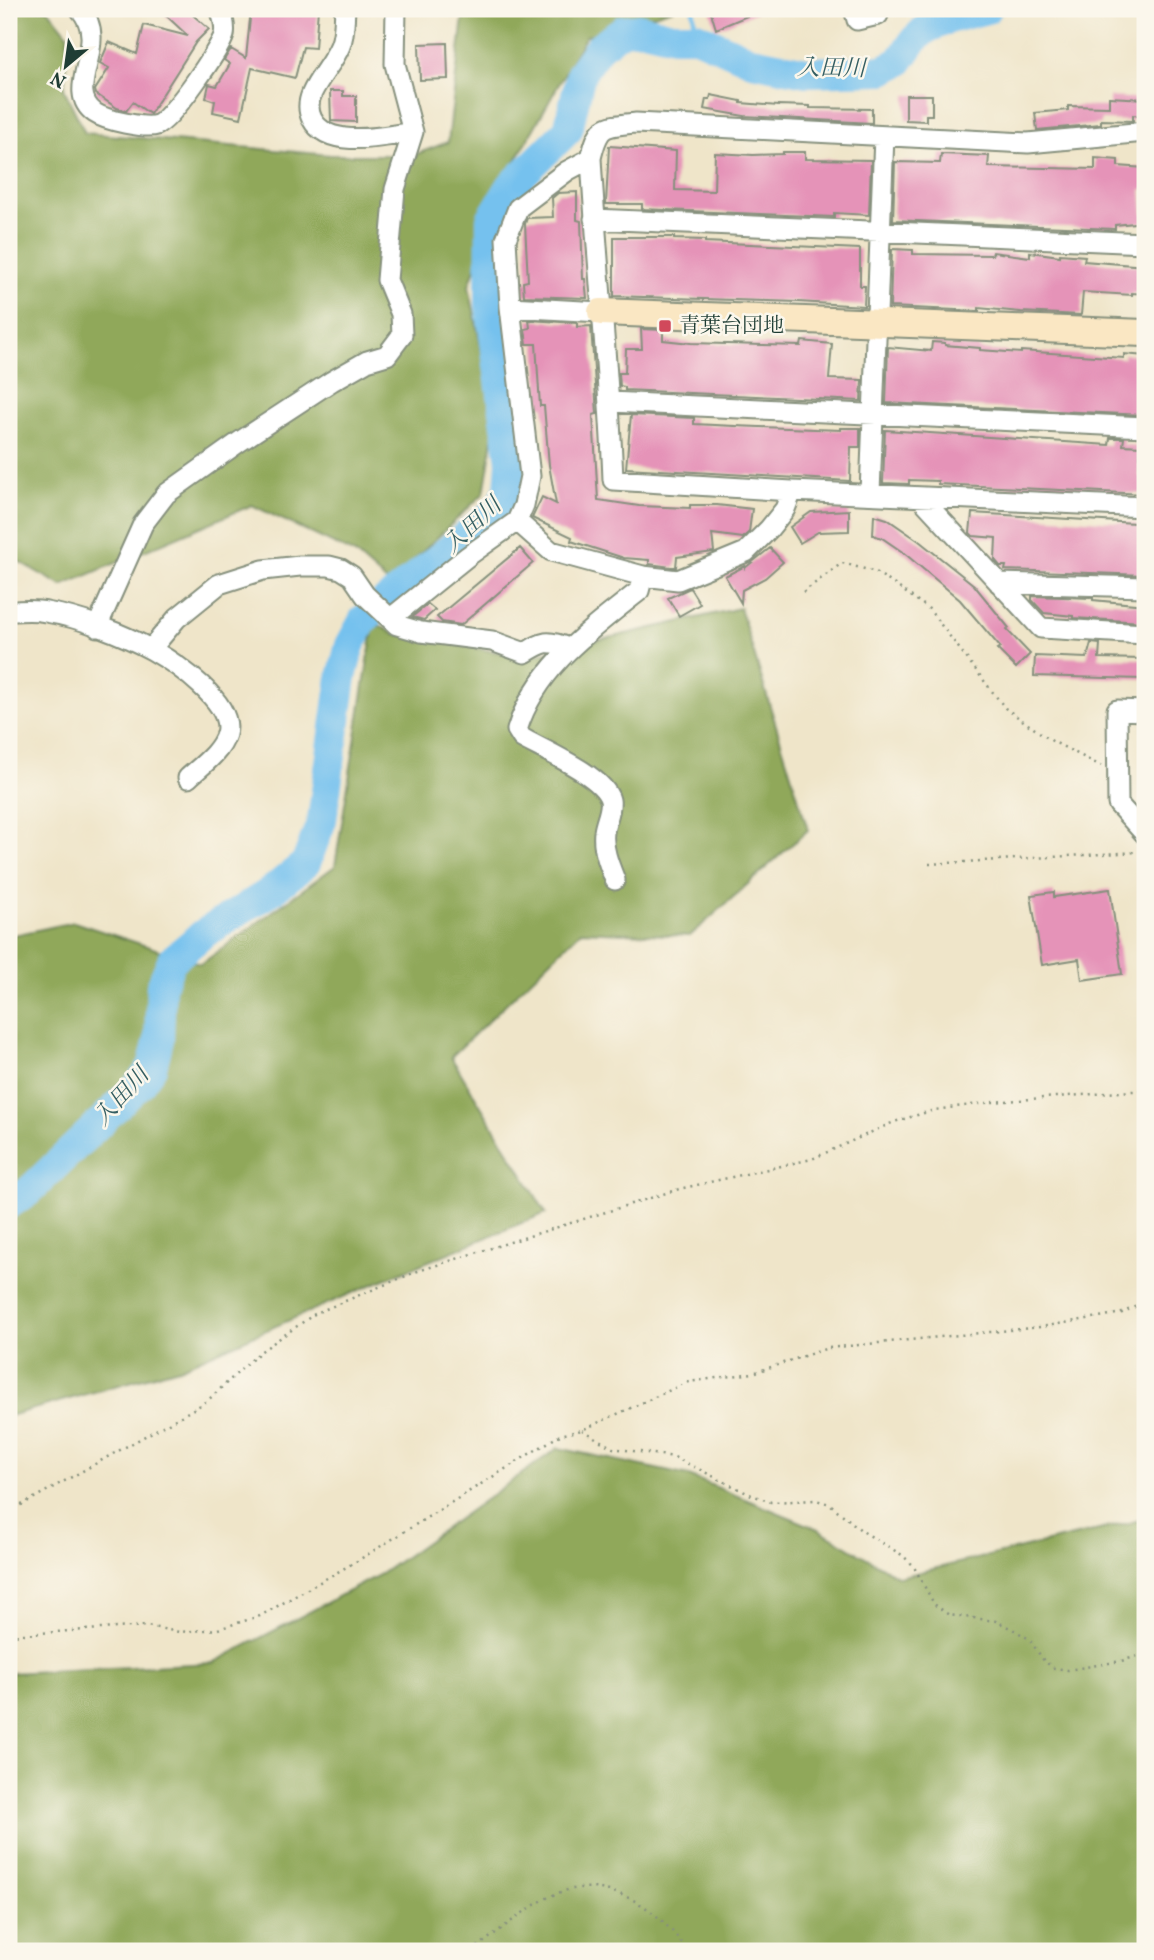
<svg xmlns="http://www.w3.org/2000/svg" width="1154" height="1960" font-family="Vollkorn,'Noto Serif JP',serif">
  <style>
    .forest { fill: #90a85a; stroke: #587247; stroke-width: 2 }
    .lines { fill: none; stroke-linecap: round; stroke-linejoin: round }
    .stream { stroke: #74c1ee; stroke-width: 5 }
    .river { stroke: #74c1ee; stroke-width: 30 }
    .building { fill: #e593b8 }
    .street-casing { stroke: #87917e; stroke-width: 23 }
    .secondary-casing { stroke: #87917e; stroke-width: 30 }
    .path { stroke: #87917e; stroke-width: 2.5; stroke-dasharray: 2 5; stroke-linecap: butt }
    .street { stroke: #fff; stroke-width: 19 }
    .secondary { stroke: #fae7c3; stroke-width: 26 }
    .poi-dot { fill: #d1495b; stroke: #fbf7ec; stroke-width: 2.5 }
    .labels { text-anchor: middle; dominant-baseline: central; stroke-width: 5; stroke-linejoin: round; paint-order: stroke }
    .poi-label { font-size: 21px; fill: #1f3d34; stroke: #fbf7ec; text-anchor: start }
    .water-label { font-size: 23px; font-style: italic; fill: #345e62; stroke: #fbf7ec }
  </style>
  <rect width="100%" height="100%" fill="#fbf7ec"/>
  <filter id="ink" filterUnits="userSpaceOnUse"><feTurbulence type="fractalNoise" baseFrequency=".0143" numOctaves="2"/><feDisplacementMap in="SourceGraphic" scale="14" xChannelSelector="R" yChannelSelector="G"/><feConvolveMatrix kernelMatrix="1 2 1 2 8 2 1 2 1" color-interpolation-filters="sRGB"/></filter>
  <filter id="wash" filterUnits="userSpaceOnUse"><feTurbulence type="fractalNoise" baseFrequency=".00686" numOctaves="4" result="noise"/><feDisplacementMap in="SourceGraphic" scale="28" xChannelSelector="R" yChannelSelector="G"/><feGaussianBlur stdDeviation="1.57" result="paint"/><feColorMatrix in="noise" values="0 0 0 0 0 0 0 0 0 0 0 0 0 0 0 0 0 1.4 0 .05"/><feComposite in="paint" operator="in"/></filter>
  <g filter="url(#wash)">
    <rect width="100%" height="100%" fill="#efe5c9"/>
    <path class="forest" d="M9,9H48L68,34L64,89L85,133L331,155H414L448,142L464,9H673L586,36L506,178L469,286L496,421L484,493L389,584L355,554L252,505L62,586L9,556Z
      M740,608L808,830L690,936L581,931L451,1057L546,1213L380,1281L179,1368L9,1416V936L74,922L201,964L335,866L374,623L396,634L525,657Z
      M558,1448L689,1476L818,1529L899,1577L1145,1519V1951H9V1673L213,1663L381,1574Z"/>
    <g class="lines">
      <path class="stream" d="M693,9L696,36"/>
      <path class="river" d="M9,1204L28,1192L139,1085L152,1067L159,1040L161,986L172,960L203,934L270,892L306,863L322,820L342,677L350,645L364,619L496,511L509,491L511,462L490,305L491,219L511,186L568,130L581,73L600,46L623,30L639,28L673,36H696L752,61L806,72L883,70L899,62L915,39L926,29L952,18L987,9"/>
    </g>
    <g id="blocks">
      <path class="building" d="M159,9H186L209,29L196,42L150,114L133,102L126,111L117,108L96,94L95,90L109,68L100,63L109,42L137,54L144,25L188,36Z
        M251,9H318L315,48L303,47L295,78L252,68L241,118L213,112L215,101L206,98L209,84L217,86L230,64L224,60L231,49L246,58Z
        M710,9H764L716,29Z
        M447,43L448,79L420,80L419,44Z
        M330,91H343V96H356V122L331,121Z
        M711,95L741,101V103L778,106V105L810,106V108L872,109V123L744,116L704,109L706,99H710Z
        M906,95H932V115H926V121L906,120Z
        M1109,97L1145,99V116L1133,115V121L1101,120V124L1037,130L1035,113L1068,110V106L1109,107Z
        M609,146L676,151L675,190L714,191L715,153L753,155L783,154V152H805V159L871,160L869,215L834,213V217L642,209V204H606Z
        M941,154L989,156L988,167L1095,169V158L1118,160V166L1145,168V190L1141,189L1144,222L1115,225V229L893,220L895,162L940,163Z
        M577,192V220L581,221L583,279H585L587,298L524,296L523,282L528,281L525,224L527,218L553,217L552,198L558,193Z
        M614,237H674V239L705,240V242L860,249V286H865L864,306L798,302L614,296Z
        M892,249L913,250V254L992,255L993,252L1030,257V252L1060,256V254L1085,256L1084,261L1145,266V294L1132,293V295L1083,292L1081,315L1021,312L979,308V311L890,307Z
        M529,320L577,323V327L591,326L597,414L593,415L598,500L639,506L690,508V505H717L752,509L749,532L743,538L712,534L714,552L677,557L676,567H671L649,564V560L624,558L571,541L572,537L532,518L542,497L556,504L549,465L544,406H540L536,344H527L525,329L530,328Z
        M641,329L663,330V340L691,343L801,346L802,341L832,344L829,379L862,380L861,401L625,390V387L620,386L619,373H625L626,349H642Z
        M932,342L945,343V345L980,348V350L1021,353V351L1124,358V354L1145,356V415L886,403L888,347L931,351Z
        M631,415L694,418V424L735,426L841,430V428H860V447H851L850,481L626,468Z
        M885,430L1109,445L1110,438H1124L1123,445L1141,446L1139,476H1145V494L938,484V481L909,480V484L883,483Z
        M849,510V531L818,532L800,543L790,527L811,512Z
        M972,513L1135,523V525L1145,526V575L1005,570L1006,566H1000L995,560L996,538L973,536L970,533Z
        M874,515L887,519L919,541L974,585L1009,628L1007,630L1030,654L1016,668L997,649L1000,647L960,600L904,553L882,538L873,535Z
        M520,548L533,563L461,625L442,622L437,617Z
        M770,548L783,562L765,578L742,590L741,603L725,576L745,566V568Z
        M690,588L700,604L679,616L668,598Z
        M1032,596L1093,598V600L1145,605V622L1073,618V616L1044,613L1032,600Z
        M428,604L435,610L424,620L412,617Z
        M1091,643L1100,644L1099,658L1143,659V679L1034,676L1035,656L1087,658Z
        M1110,889L1122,974L1082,980L1079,959L1042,965L1031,895L1054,892V897Z"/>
    </g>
  </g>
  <g filter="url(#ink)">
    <use href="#blocks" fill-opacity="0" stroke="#87917e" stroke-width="2"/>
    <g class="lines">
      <g class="street-casing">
        <path id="street" d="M80,9C112,44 61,89 95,113C105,120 145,129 157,125C171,120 220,49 224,35C226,26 223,17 220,9
          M345,9C344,21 345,34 340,46C333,63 319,77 312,93C308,102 308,111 312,119C328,150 385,136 413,132
          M854,9L857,20L878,15
          M1145,132L1028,143L636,123C603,126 599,125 591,158C597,266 609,372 613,480L792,491L1145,507
          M594,219L1145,243
          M510,307L601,312
          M610,402L1145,427
          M870,493L884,136
          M921,498L1041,628L1145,634
          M517,521L551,551L643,576L678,580L746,552L769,529L785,509L792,491
          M999,583L1145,587
          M9,611C21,611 34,609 46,612C79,617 123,634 152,650C175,663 235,703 226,734C221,752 201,766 188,778
          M391,618L468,556L517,521L524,505L530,476L510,307L506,239L518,208L567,171L591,158
          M97,627L143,524L166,494L239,442L332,381L367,361L387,355L402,335L401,314L387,280L395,189L413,132L395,64L396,9
          M151,649L177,618L219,584L263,570L300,566H329L341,569L352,576L365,595L397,625L421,632L492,641L525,653C543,642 547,639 568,648
          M1145,711L1117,710L1118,804L1145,834
          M615,880C609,865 602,848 604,832C605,822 612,810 610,800C604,776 543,750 522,738L517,730C536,668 590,630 639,591L643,576"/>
      </g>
      <g class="secondary-casing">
        <path id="secondary" d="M601,312L1145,333"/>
      </g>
      <path class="path" d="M803,592L842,563L876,572L928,608L1005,708L1052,741L1101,766
        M929,864L1138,852
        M582,1430L613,1448L674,1457L749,1494L771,1502L816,1500L830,1504L862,1531L902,1555L913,1565L934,1604L949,1615L996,1621L1016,1631L1029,1639L1044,1661L1054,1668L1068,1670L1121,1661L1145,1654
        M9,1512L206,1402L260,1352L316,1313L418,1271L679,1189L812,1159L894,1122L934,1110L993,1102L1145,1090
        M9,1635L147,1626L179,1632L218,1629L260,1616L357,1561L560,1435L582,1430L688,1382L753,1373L828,1348L1041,1327L1122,1313L1145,1302
        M472,1951C496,1934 533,1901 561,1892C597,1879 642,1898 667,1926C675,1933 681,1943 687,1951"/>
      <use href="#street" class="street"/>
      <use href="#secondary" class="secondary"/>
    </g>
  </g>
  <rect class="poi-dot" x="658" y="319" width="14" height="14" rx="3.5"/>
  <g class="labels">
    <g class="poi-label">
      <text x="679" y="326">青葉台団地</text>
    </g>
    <g class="water-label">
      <text transform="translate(831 69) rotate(1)">入田川</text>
      <text transform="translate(473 526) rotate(-43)">入田川</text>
      <text transform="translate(122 1097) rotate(-48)">入田川</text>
    </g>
  </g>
  <rect width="1154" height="1960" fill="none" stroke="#fbf7ec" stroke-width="35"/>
  <g transform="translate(66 66) rotate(209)" stroke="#fbf7ec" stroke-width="5" paint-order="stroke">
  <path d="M0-5L12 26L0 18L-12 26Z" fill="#1f3d34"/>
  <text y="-10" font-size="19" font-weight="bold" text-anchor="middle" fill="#1f3d34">N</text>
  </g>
</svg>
